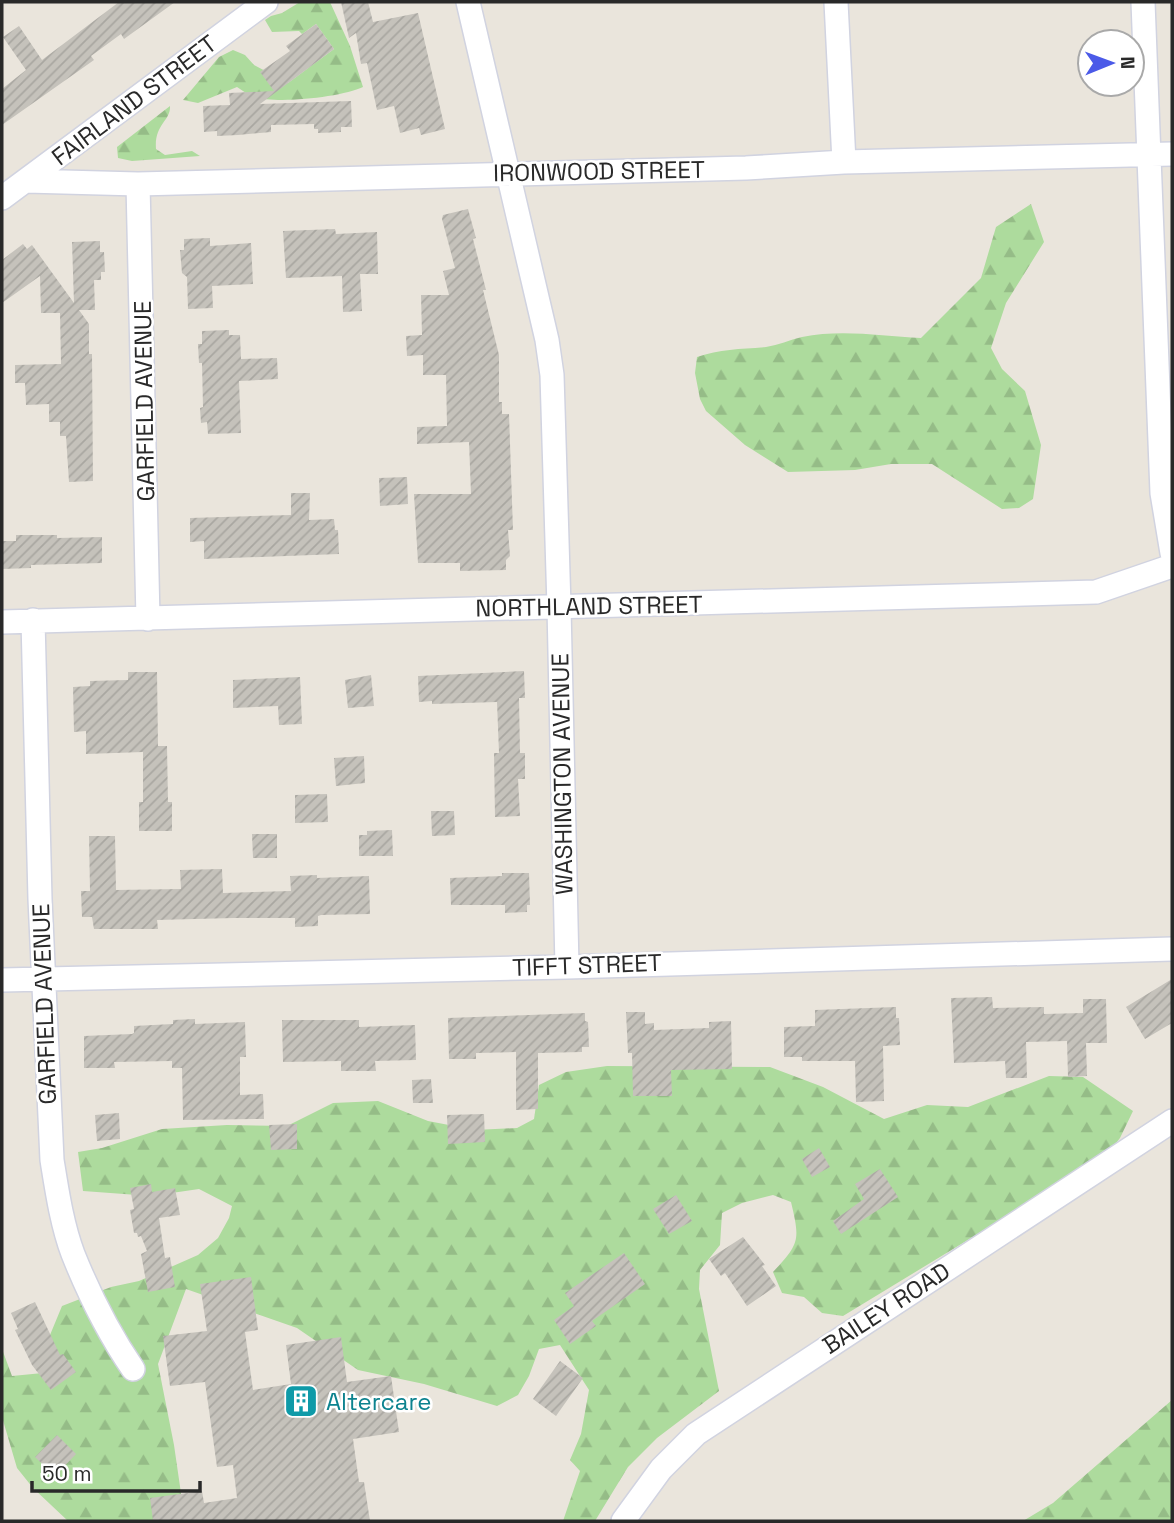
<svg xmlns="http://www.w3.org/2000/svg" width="1174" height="1523" font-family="'Space Grotesk',sans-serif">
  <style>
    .forest { fill: url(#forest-firs) }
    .building { fill: url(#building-hatch) }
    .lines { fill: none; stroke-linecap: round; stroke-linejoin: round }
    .minor-casing { stroke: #d1d3e0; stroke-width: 26 }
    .minor { stroke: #fff; stroke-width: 23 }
    .labels { text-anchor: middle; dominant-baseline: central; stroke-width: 5; stroke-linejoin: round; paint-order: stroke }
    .street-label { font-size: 24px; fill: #292929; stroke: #fff }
    .culture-label { font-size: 24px; fill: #0d838f; stroke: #fff; text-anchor: start }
  </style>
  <defs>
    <pattern id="forest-firs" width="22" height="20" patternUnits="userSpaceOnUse" patternTransform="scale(1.75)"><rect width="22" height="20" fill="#addb9d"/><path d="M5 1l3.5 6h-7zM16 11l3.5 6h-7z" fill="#95bc87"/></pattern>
    <pattern id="building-hatch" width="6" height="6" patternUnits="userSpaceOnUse" patternTransform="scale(1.75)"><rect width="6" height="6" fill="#c5c2bb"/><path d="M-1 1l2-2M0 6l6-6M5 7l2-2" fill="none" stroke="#a9a7a1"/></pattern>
  </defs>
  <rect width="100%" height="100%" fill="#eae5dc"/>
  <path class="forest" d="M300,2H330L350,46L363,87C342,97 274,105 252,96C247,94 242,90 237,87L198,103L183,100L219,57L233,50L245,55L254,65L288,83L334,49L316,24L302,34L299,31L272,32L265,20L271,16L282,13Z
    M170,106C171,121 154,124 156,149L165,155L192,151L200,156L132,161L118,158L117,147Z
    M1031,204L1044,242L1006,303L991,348L1002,369L1025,391L1041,445L1033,499L1019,508L1002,509L932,464H891L855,470L788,472L745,445L706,411L700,399L695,373L697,357C720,349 741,349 766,347C779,345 789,340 802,337C841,329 882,336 921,338L981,278L996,227Z
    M607,1066L770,1067L823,1087L884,1119L927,1105L968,1107L1049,1076L1083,1077L1133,1111L1120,1138L1106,1156L843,1316L822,1313L804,1297L782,1293L773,1272C800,1243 800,1240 791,1202L773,1195L742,1203L722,1213L720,1245L700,1270L699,1289L719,1391L657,1438L628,1467L595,1521H563L580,1471L570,1460L581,1434L589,1390L560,1345L539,1349L529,1376L518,1395L497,1406L424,1384L358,1370L297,1328L186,1289L158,1364L174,1445L185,1521H68L33,1488L17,1468L2,1417V1349L12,1376L53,1372L50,1335L62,1306L111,1287L139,1281L198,1255L218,1238L229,1218L232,1206L199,1189L151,1196L83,1191L78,1152L102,1148L162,1129L227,1125L287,1126L333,1103L378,1101L428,1121L475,1130L517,1128L534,1119L539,1085L566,1072Z
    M1172,1400V1521H1023L1053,1503Z"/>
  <path class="building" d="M119,2H175L124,39L121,34L91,56L94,60L2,125V89L26,70L3,37L19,26L42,60Z
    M341,2H368L373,22L418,13L445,129L421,135L419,128L400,133L394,106L377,110L367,63L361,64L356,33L349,38Z
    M316,24L334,49L260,104L351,101L352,127H341V132L318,133V129H314V124L271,125V132L238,135L217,136V131L204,132L203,106L230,105L229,93L274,91L260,72L290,51L286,46Z
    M468,209L476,238L473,239L486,290H483L499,355V402H502V414H509L513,530H508L510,556L506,560V570L460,571V563H418L414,494H471L469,442L417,444V427L447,426L446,375H423V355L407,356L406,336L422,335L421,295H449L443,271L455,268L442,219L443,215Z
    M335,229L336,234L377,232L378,274H360L362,311L343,312L342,276L286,278L283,231Z
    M210,238V246L251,243L253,284L212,286L213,308L188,309L187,277L182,273L180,250H184V239Z
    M100,241V252H104L105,272H101V280H94L95,310H79L89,324V354H92L93,481L69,482L66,436H60V422H49V404L26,405L25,383H15V365L61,364L60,313H41L40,276L2,303V260L23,244L27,249L32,245L74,303L72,242Z
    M229,330V335H240L241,359L277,358L278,379L239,381L241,433L208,434L207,422L201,423L200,408L203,407L202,363H199L198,344H202V331Z
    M407,477L408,504L380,506L379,478Z
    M291,493H310L309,520L334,519L335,530H338L339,554L204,559V541L190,542V518L291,515Z
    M16,535H57V538L102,537V563L31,565V568L2,569V541H16Z
    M524,671L525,698H519L520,753H525V779H518L520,816L495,817L494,753H499L497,702L432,704V701L419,702L418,676Z
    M128,672H157L158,746H167L168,802H172V831H139V802H143V752L86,754V731L74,732L73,687L90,686V681L128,680Z
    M371,675L374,706L348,708L345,680Z
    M300,677L302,724L279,725L278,706L233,708V680Z
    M364,756L365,783L336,786L334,758Z
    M327,794L328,822L295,823V795Z
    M431,811H454L455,835L432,836Z
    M392,830L393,856H359V835H367V831Z
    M252,834H277V858H253Z
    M89,836H115L116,890L181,889L180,870L222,869L223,893L291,891L290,876L317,875V878L369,876L370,914L321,915L318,916V926L295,927V918H234L157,920L158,929H94L92,917H82L81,891H90Z
    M502,873H529L530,905H527V912L505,913V905H451L450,878L502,876Z
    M1172,979V1023L1145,1039L1126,1007Z
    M992,997L993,1008L1044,1007V1014L1083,1013V999H1106L1107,1043H1086L1087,1076L1068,1077L1067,1041L1026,1042L1027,1078H1006L1005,1061L954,1063L951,998Z
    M896,1007V1018H899L900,1045L883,1046L884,1101L856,1102L855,1061H802V1057H784V1027L815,1026V1010Z
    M626,1012H645V1024L654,1023V1030L709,1028V1022L731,1021L732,1069L671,1070L672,1096H633L632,1053H628Z
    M585,1013V1021L588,1022L589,1047H582V1052L538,1053V1109L516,1110V1052L476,1053V1059H449L448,1018Z
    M195,1019V1024L245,1022L246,1057H240V1095L263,1094L264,1119L183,1120L182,1068H172V1061L114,1062L115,1068H84V1036L132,1034L134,1033V1026L173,1024V1020Z
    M282,1020H359V1027L415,1025L416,1060L375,1061L376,1071H341V1061L283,1062Z
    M431,1079L433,1103H413L412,1080Z
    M119,1113L120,1139L97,1141L95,1115Z
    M484,1114L485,1142L448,1144L447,1115Z
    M297,1124V1149L271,1150L269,1125Z
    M819,1148L830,1167L812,1177L802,1159Z
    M880,1169L898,1197L841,1234L833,1221L864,1199L855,1184Z
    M151,1184L152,1192L175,1188L180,1215L159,1218L165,1258L170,1257L175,1287L148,1292L141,1254L147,1251L141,1236L138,1237L137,1233H134L130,1210L134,1209L130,1188Z
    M676,1195L692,1221L669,1234L653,1209Z
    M743,1237L765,1265L762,1266L776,1286L747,1306L725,1273L721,1276L709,1259Z
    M624,1253L645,1284L592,1321L596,1326L570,1344L554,1320L574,1306L565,1293Z
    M251,1277L258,1330L245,1332L253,1390L291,1384L286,1345L341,1337L347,1382L391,1376L399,1432L353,1439L359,1482H364L370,1521H153L150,1498L202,1491L204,1503L237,1498L233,1465L217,1467L205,1382L170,1386L163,1336L207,1331L200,1284Z
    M35,1302L60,1355L63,1354L76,1372L51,1390L32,1365L15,1330L18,1329L11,1313Z
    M560,1361L583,1378L556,1416L533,1399Z
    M57,1435L76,1454L55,1476L35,1457Z"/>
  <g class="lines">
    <g class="minor-casing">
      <path id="minor" d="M468,2L547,340L552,375L559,607L567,967
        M836,2L844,162
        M1143,2L1162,493L1172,553
        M26,181L138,184L746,168L844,162L1172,154
        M138,184L148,619
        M2,198L266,2
        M33,620L40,899L52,1160C57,1191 62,1225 73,1254C89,1294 109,1334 133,1369
        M2,622L1096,592L1172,566
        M2,980L567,967L1172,949
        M623,1521L661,1469L696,1434L1172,1121"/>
    </g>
    <use href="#minor" class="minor"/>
  </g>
  <defs>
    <g id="building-square" transform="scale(1.75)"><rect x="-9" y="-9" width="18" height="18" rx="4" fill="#0f9aa8" stroke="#fff"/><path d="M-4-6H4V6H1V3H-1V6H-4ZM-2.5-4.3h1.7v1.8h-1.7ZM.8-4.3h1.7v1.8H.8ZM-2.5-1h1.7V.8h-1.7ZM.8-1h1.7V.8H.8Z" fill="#fff"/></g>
  </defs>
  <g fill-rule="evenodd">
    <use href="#building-square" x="301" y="1401"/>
  </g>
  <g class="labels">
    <g class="street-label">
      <text transform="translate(134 100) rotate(-37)">FAIRLAND STREET</text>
      <text transform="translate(599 171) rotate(-1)">IRONWOOD STREET</text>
      <text transform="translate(144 401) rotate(-91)">GARFIELD AVENUE</text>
      <text transform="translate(589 606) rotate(-1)">NORTHLAND STREET</text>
      <text transform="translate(562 774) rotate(-91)">WASHINGTON AVENUE</text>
      <text transform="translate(587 965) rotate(-2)">TIFFT STREET</text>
      <text transform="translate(44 1004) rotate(-92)">GARFIELD AVENUE</text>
      <text transform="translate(886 1308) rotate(-33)">BAILEY ROAD</text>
    </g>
    <g class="culture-label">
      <text x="326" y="1401">Altercare</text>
    </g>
  </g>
  <rect width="1174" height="1523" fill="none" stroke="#292929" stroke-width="7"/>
  <g transform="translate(1111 63) rotate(89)"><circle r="33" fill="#ffffff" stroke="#a9a9a9" stroke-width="2"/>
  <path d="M0-5L12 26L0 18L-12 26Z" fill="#4b5ae8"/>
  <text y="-10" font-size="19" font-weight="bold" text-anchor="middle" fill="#292929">N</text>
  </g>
  <path d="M32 1481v10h168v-10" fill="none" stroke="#292929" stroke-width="3.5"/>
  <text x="42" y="1481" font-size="21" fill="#292929" stroke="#ffffff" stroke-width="5" paint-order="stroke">50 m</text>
</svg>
